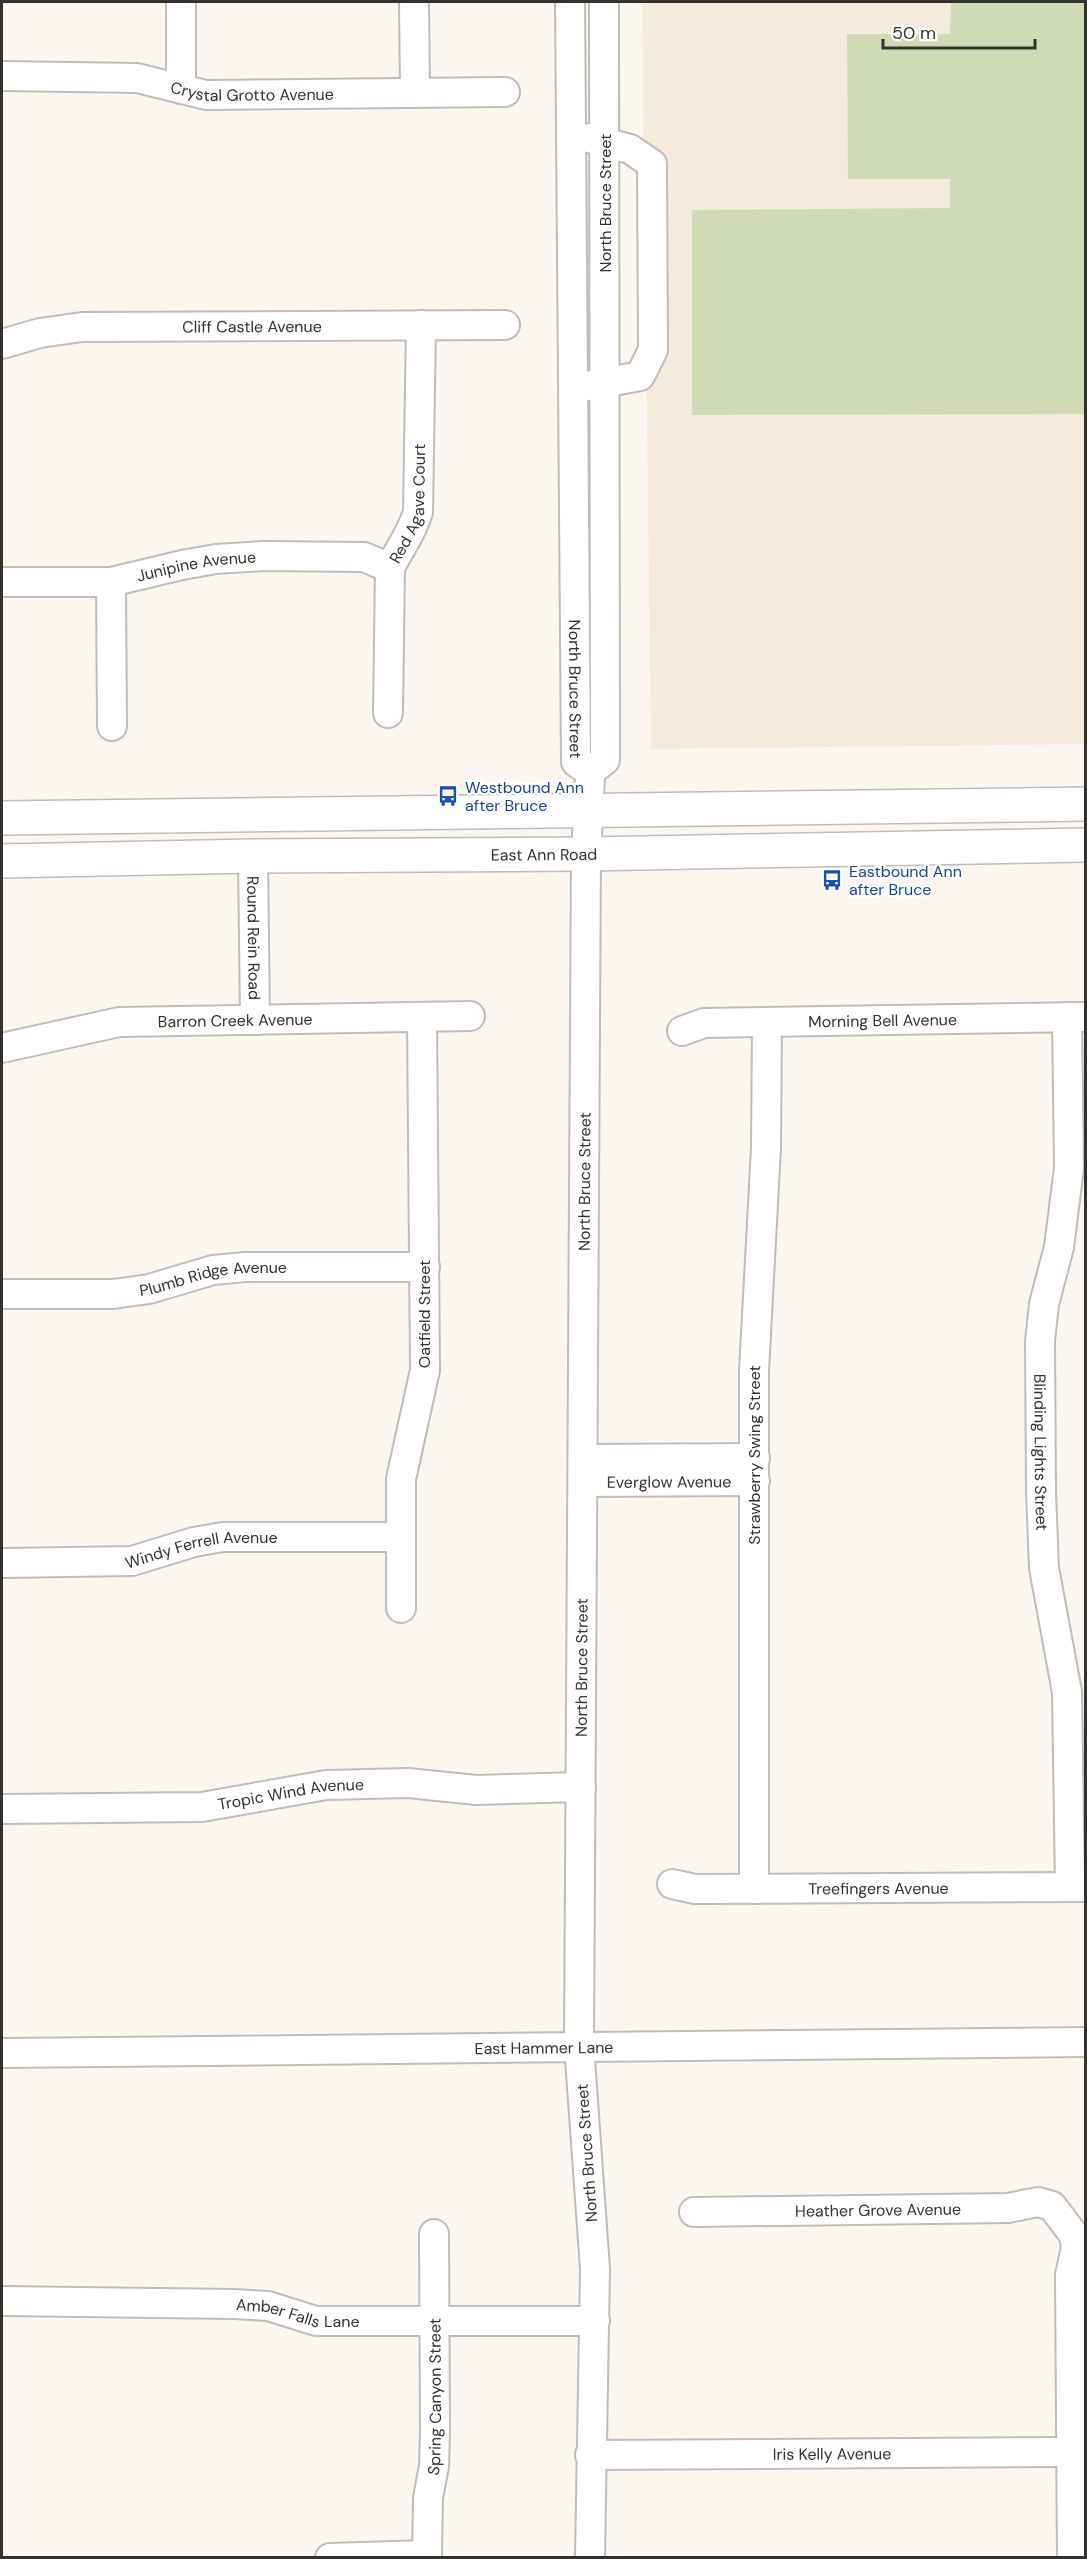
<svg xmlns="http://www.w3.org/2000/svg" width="1087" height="2559" font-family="'DM Sans',sans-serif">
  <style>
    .built { fill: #f4eade }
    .green { fill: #d1dab7 }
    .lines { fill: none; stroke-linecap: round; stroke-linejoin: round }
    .minor-casing { stroke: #c1bcb7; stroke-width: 32 }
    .major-casing { stroke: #c1bcb7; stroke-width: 36 }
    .minor { stroke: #fff; stroke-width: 28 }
    .major { stroke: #fff; stroke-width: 33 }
    .labels { text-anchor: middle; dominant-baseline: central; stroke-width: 4.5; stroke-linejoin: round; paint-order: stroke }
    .street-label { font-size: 16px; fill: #34322f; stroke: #fff }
    .transit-label { font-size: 16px; fill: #164399; stroke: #fff; text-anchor: start }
  </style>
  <rect width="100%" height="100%" fill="#fcf6f0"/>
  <path class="built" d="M642,2H1085V744L651,749Z"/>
  <path class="green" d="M951,2H1085V414L692,415V210L950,208V179H848L847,34H950Z"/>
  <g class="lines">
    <g class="minor-casing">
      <g id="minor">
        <path d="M181,2V89"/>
        <path d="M414,2L415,93"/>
        <path id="s1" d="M570,2L576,762L590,772L605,760L604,2"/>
        <path id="s2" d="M2,76L137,78L206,95L505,92"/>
        <path id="s3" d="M2,344L40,333L82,327L505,325"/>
        <path d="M587,386L640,376L653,350L652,164L630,149L589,138"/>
        <path id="s4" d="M2,582H111L182,565L216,559L264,556L364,557L390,568"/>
        <path d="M111,582L112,726"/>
        <path id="s5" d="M388,713L390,568C400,547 411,535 418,512L421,325"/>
        <path id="s6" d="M253,856L255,1020"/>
        <path id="s7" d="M1067,1017L1069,1168L1059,1247L1044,1304L1040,1341L1041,1492L1044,1568L1067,1692L1070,1887"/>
        <path id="s8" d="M682,1031L704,1023L1086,1017"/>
        <path id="s9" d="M2,1048L119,1022L470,1016"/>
        <path id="s10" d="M2,1294H113L149,1289L213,1270L245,1267H425"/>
        <path d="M583,1459L755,1458"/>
        <path id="s11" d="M583,1482L755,1481"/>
        <path id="s12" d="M2,1563L132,1561L194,1542L223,1537H400"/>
        <path d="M401,1608V1479L425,1370L422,1018"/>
        <path id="s13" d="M2,1809L202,1807L326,1785L408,1783L476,1790L581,1787"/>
        <path id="s14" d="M672,1884L695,1889L1086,1887"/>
        <path id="s15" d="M754,1889V1371L766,1148L767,1022"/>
        <path id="s16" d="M2,2053L1086,2042"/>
        <path id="s17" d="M694,2212L1008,2208L1038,2202L1052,2206L1074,2235L1076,2247L1070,2275L1072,2558"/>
        <path id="s18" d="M2,2301L234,2304L268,2306L316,2321H595"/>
        <path id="s19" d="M590,2455L1072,2452"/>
        <path d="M330,2558L427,2555"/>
        <path id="s20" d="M427,2558L428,2498L434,2466L435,2430L434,2234"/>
        <path id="s21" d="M590,2558L595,2269L579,2045L586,854L590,777"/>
      </g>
    </g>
    <g class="major-casing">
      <g id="major">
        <path d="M2,818L1086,804"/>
        <path id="s22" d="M2,861L253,856L586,854L1086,845"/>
      </g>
    </g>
    <use href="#minor" class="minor"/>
    <use href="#major" class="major"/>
  </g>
  <defs>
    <g id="bus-bare" transform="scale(1.62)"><path d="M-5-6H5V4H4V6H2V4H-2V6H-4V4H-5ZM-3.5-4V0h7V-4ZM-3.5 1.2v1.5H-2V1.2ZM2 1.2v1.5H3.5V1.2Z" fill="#1a4fb4" stroke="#fff" stroke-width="2.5" paint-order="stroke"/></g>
  </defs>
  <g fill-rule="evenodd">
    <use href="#bus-bare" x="448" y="796"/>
    <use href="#bus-bare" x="832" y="880"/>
  </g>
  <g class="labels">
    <g class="street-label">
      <text stroke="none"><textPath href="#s2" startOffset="252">Crystal Grotto Avenue</textPath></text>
      <text transform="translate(605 203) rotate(-90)">North Bruce Street</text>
      <text stroke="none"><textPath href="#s3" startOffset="252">Cliff Castle Avenue</textPath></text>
      <text stroke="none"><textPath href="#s5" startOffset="214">Red Agave Court</textPath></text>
      <text stroke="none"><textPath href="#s4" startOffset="196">Junipine Avenue</textPath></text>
      <text stroke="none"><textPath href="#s1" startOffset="687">North Bruce Street</textPath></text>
      <text stroke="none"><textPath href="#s22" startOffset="542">East Ann Road</textPath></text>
      <text stroke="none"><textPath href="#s6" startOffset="82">Round Rein Road</textPath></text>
      <text stroke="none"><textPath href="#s8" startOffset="202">Morning Bell Avenue</textPath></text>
      <text stroke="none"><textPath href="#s9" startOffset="236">Barron Creek Avenue</textPath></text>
      <text stroke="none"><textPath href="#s21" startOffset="1377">North Bruce Street</textPath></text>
      <text stroke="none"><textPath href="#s10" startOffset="213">Plumb Ridge Avenue</textPath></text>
      <text transform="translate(424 1314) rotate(-90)">Oatfield Street</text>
      <text stroke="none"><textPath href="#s7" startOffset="438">Blinding Lights Street</textPath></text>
      <text stroke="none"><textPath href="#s15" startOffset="434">Strawberry Swing Street</textPath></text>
      <text stroke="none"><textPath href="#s11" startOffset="86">Everglow Avenue</textPath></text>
      <text stroke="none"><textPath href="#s12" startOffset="201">Windy Ferrell Avenue</textPath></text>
      <text stroke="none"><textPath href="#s21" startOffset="891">North Bruce Street</textPath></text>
      <text stroke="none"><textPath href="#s13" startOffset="290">Tropic Wind Avenue</textPath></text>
      <text stroke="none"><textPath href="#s14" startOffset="207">Treefingers Avenue</textPath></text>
      <text stroke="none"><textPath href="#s16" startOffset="542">East Hammer Lane</textPath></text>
      <text transform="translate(587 2153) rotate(-94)">North Bruce Street</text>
      <text stroke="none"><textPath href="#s17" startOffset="184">Heather Grove Avenue</textPath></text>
      <text stroke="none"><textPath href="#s18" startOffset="297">Amber Falls Lane</textPath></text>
      <text stroke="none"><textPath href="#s20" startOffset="162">Spring Canyon Street</textPath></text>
      <text stroke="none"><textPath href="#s19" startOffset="242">Iris Kelly Avenue</textPath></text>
    </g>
    <g class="transit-label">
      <text x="465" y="787">Westbound Ann<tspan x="465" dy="18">after Bruce</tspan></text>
      <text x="849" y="871">Eastbound Ann<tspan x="849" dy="18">after Bruce</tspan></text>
    </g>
  </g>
  <rect width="1087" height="2559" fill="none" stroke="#34322f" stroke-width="6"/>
  <path d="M883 39v9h152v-9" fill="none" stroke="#34322f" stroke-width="3"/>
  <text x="892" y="39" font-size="18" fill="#34322f" stroke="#ffffff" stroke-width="4.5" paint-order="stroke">50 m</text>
</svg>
